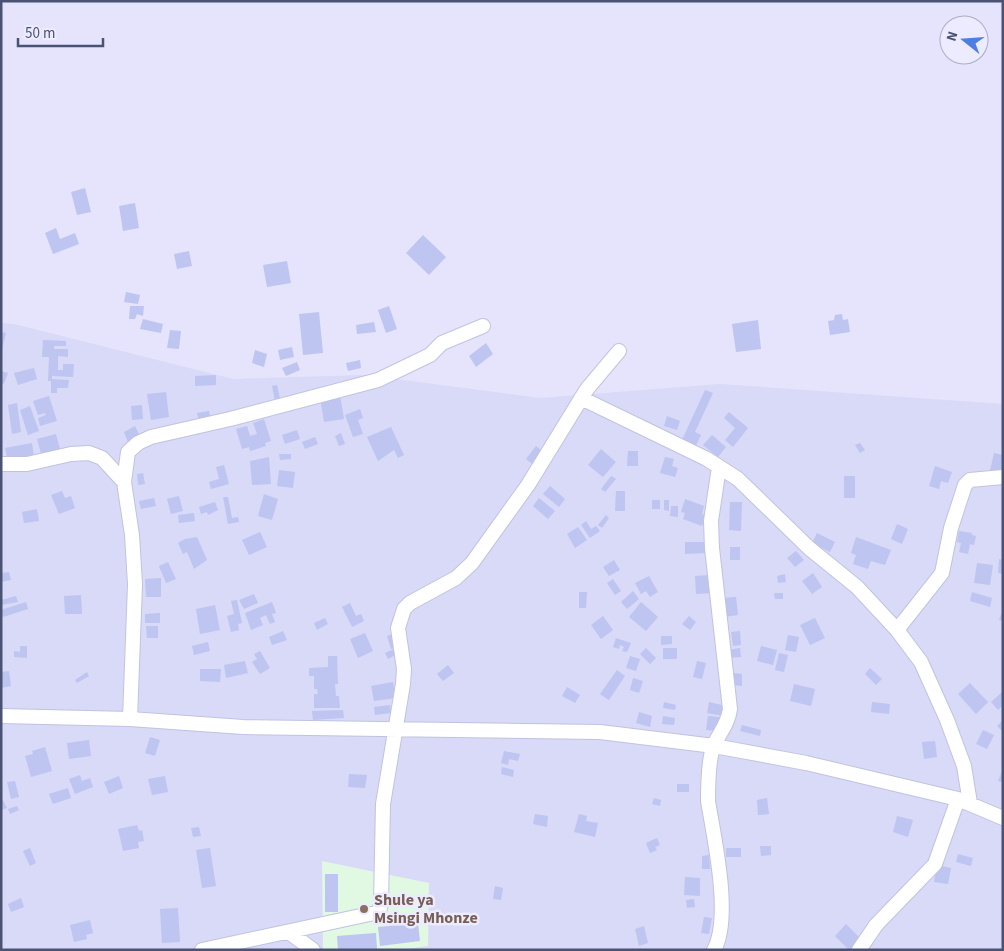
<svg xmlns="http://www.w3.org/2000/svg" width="1004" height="951" font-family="'Source Sans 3',sans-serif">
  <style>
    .residential { fill: #d9d9f8 }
    .education { fill: #e1f8e3 }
    .building { fill: #bdc5f0 }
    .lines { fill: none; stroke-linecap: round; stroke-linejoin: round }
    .minor-casing { stroke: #c0c3e0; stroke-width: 16 }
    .minor { stroke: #fff; stroke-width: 14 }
    .education-dot { fill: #8d6e63; stroke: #ecebff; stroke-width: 2 }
    .labels { text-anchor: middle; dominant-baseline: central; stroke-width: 5; stroke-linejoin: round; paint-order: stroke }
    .education-label { font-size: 16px; font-weight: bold; fill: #785e54; stroke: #ecebff; text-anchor: start }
  </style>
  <rect width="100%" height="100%" fill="#e6e4fc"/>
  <path class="residential" d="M1,323L14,324L233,379L365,375L540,398L720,384L1003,404V950H1Z"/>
  <path class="education" d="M322,861L429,883L428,946L400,950H323Z"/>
  <path class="building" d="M85,188L91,212L77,215L71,192Z
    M135,203L139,228L123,231L119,206Z
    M56,228L60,239L75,233L79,244L53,254L45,233Z
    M423,235L446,257L429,275L406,253Z
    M189,251L192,266L177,269L174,254Z
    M287,261L291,283L267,287L263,265Z
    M126,292L140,295L138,304L124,302Z
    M130,306H144L143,316L137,314L135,319H129Z
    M389,306L397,329L386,333L378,310Z
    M319,312L323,353L303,355L299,314Z
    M842,314L843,320L848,319L850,332L830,335L828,321L834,320L835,315Z
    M143,319L163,324L161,333L140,329Z
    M758,320L761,349L736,352L732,324Z
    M374,322L376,332L357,334L356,325Z
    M170,330L181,331L179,349L167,348Z
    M1,332L6,333L2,349H1Z
    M43,340L66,341V346H54V349H68V357L58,356V370H63V364H74L73,377L52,376V379L69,380L68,388H57V393H51V381H48L49,357H42Z
    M486,343L493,354L476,367L469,356Z
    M292,347L294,357L280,360L278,350Z
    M255,350L267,354L264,367L252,363Z
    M360,360L361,368L348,371L346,363Z
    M297,362L300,370L286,376L282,368Z
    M34,368L37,379L18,385L14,373Z
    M1,371L8,373L4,384L1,383Z
    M216,375V385L195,386V376Z
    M277,385L280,399L275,401L272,386Z
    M705,390L713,393L695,432L701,435L695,448L681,442Z
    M166,392L169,417L151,420L147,394Z
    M340,395L344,419L324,422L320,398Z
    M49,396L57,421L40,426L38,418L46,415L45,413L38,415L33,401Z
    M17,403L21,432L12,434L8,405Z
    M142,405L143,419L132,420L131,406Z
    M30,406L39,431L28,435L20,410Z
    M360,409L363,418L358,420L363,434L353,437L345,415Z
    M209,411L211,420L199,422L197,413Z
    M729,412L748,428L733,447L725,440L735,428L724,418Z
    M667,416L680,421L677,430L664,426Z
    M264,419L271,441L265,443L266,446L250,451L249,447L242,449L236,429L247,426L250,436L257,434L253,423Z
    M135,426L140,436L128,442L124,432Z
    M391,427L404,455L398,458L394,450L378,461L367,437Z
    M297,430L300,439L285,444L282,435Z
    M341,433L345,444L339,446L335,436Z
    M56,434L60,449L41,454L37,439Z
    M712,435L726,447L718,457L703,445Z
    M315,437L318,444L305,449L302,442Z
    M32,443L34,457L8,462L5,448Z
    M860,443L865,450L860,453L855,445Z
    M536,446L543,452L532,464L526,459Z
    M601,449L616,462L603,477L588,465Z
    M628,451H638V466H627Z
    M994,453L1003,455V474L990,471Z
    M279,454H291V459L280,460Z
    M269,457L271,484L252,485L250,461Z
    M665,457L674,459L672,466L678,468L675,477L660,473Z
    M224,465L229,484L211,489L209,482L219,479L216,467Z
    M935,466L952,472L948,483L941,481L939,489L929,486Z
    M279,470L295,472L293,488L277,486Z
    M143,473L145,484L138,485L137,474Z
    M611,476L616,479L605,492L601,489Z
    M844,476H855V498H844Z
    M550,486L565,499L559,507L543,494Z
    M62,491L65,498L71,496L75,508L59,514L51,495Z
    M616,491H625V511H615Z
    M264,494L278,499L272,520L258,516Z
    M179,496L183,511L171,514L167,499Z
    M223,497H228L232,518L238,517L239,522L228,524Z
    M154,498L156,506L141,509L139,501Z
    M539,498L555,511L548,519L533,506Z
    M685,499L704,506L702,514L706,515L702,526L683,519L685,513L681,512Z
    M652,500H660V509H652Z
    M664,500H669V511L664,510Z
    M215,502L218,510L208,515L207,512L201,514L199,507Z
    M730,502H742L741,531L729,530Z
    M671,506H678V517L670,516Z
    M37,509L39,521L24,523L22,512Z
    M194,513L195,521L179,523L178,515Z
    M606,515L609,518L602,528L598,525Z
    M586,521L591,529L596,526L600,531L590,538L581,525Z
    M897,524L908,529L902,544L891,539Z
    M578,527L587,540L575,548L567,534Z
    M959,531L972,533V535L976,536L974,545L970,544L968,554L959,552L961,543L957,542Z
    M260,532L267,547L249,555L242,540Z
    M817,533L835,542L830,552L812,543Z
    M197,537L207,560L194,569L187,552L183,554L178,543L185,539Z
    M856,537L891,550L885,565L871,561L868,569L853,564L856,555L851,553Z
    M685,542H704L705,553L685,554Z
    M730,547H740V560H730Z
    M796,551L804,560L795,567L787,558Z
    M999,559L1003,560V574L998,573Z
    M614,560L620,570L609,576L603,567Z
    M168,562L176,579L166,583L159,566Z
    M977,563L993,565L990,585L974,583Z
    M9,572L11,580L1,582V573Z
    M813,573L822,587L812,594L802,581Z
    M785,574L786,582L778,583L777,576Z
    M711,575L712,593L696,594L695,576Z
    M649,576L658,592L650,597L646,591L641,594L635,583Z
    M161,578V597H146L145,579Z
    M613,579L621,591L615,595L607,583Z
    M633,591L639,599L627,609L621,602Z
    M579,592H587L586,608H579Z
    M972,592L992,598L990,607L970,601Z
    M774,593H783V599H775Z
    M254,594L258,603L244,609L239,600Z
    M81,595L82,614H65L64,596Z
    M16,596L18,602L1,605V600Z
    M736,597L738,615L724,617L722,598Z
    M237,600L242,623L238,624L239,630L231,632L227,616L234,614L231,601Z
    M26,602L28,609L3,617L1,610Z
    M272,602L276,613L272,614L275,622L270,624L266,615L260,618L263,625L251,630L245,613Z
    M641,602L658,617L646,631L629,617Z
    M350,603L356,616L361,614L364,621L352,627L342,607Z
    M215,605L220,630L200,634L196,609Z
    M1003,609V621L999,620Z
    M160,613V623H145V614Z
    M603,616L613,630L601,639L591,625Z
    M689,616L696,622L690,630L682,624Z
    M325,618L328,624L317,630L314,623Z
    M815,618L825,638L810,645L800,625Z
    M146,626H158V638H147Z
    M283,631L287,640L272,645L269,637Z
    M740,631L741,645L733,646L731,632Z
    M365,633L373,651L358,658L350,639Z
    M393,634L397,647L391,649L387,636Z
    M788,635L799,637L796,652L785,650Z
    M661,636H672V644L661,645Z
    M616,638L631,643L627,652L622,651L624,647L620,645L619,649L613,647Z
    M208,642L210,651L194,655L192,646Z
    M20,646H27V658L14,657V651L20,652Z
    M761,646L777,650L773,665L757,661Z
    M646,648L656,658L650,664L640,654Z
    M663,648H677V659H663Z
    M740,648L741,657L728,658L727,650Z
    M394,649L397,654L388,659L385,653Z
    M260,651L270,668L260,674L252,662L257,659L254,654Z
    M779,653L788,655L784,672L775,670Z
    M328,656H337L338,684H335L336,696H339L340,708H314V694H318L317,689H314V676H309V668L328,667Z
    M630,656L640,659L636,671L626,668Z
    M245,661L248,673L226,678L224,665Z
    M697,661L706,663L702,679L693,677Z
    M448,665L454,673L443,681L437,674Z
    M870,668L882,679L876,685L865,674Z
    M200,669H221L220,682L200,681Z
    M617,670L625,676L609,700L600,694Z
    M9,671L11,686L1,688V672Z
    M87,672L89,676L77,683L75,680Z
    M734,673L742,674V686L733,685Z
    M633,678L643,681L639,693L630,690Z
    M393,682L396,698L374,701L371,686Z
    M970,683L988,702L976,714L958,694Z
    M794,684L815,689L811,706L790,701Z
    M567,687L580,695L575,703L562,696Z
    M1002,692L1003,705L998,710L991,702Z
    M664,702L676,705L675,710L663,708Z
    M709,702L726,706L724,716L707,713Z
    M872,702L890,704L889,714L871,712Z
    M390,705L391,713L375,715L374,707Z
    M343,710L344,718L313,720L312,711Z
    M639,712L652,716L650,727L636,723Z
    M663,716L675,718L674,725L662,724Z
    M708,716L720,717L718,731L706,730Z
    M1003,720V732L997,726Z
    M742,725L761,730L760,736L740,731Z
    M983,730L994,735L987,749L976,744Z
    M150,737L160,740L155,756L145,753Z
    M89,740L91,756L69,759L67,743Z
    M935,741L937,757L924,759L922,742Z
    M45,747L52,771L31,777L25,756L33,754L32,751Z
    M504,751L520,754L518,761L509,759L508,765L501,763Z
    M502,767L514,770L513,777L501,774Z
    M1003,769V782L998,781Z
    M349,774L367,775L365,788L348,787Z
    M80,775L82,781L90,778L93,787L75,794L69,779Z
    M119,776L123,788L109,794L104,782Z
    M165,776L168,792L152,795L148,779Z
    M15,781L19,797L11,799L7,782Z
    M677,784H689V792H677Z
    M68,788L71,798L53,804L49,794Z
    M1,797L7,808L1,810Z
    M654,798L661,800L660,806L652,804Z
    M767,798L769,814L758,815L757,800Z
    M17,806L19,810L10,814L8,809Z
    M535,814L548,816L547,827L533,824Z
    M579,814L587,816L586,821L598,823L595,837L574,832Z
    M897,816L913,820L908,837L893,832Z
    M137,825L139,831L142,830L144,841L138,842L139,848L123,851L118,829Z
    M199,827L201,836L193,837L191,828Z
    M657,838L660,845L655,847L657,850L650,853L646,843Z
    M760,846H771V855L761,856Z
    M30,848L36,863L30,866L23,851Z
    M210,848L216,886L202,888L196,850Z
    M726,848H741V857H726Z
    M958,854L973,858L971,866L956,862Z
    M709,855L710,869H702V856Z
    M937,865L951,868L948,884L934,882Z
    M325,874H338V912H325Z
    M685,877L700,878V896L684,895Z
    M495,886L503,888L501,900L493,899Z
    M21,898L24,907L11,912L8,904Z
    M694,899L695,907L687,908L686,900Z
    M178,908L180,942L162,943L160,909Z
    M704,917L712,918L709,934L701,933Z
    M90,920L93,933L86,935L87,939L74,942L70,925Z
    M418,923L420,941L380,946L378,927Z
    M846,924L862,940L853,950H849L835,936Z
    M644,926L648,943L639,946L635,929Z
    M376,933L377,949L338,950L337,936Z"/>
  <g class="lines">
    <g class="minor-casing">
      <path id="minor" d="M581,398L707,459L738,479L809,548L857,587L897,630L921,662L947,720L964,766L970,803
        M1,464H27L71,454L89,453L102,458L124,482
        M897,630L942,573L951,528L965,485L970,480L1003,477
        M1,716L130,719L243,727L600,732L714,746L806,763L958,799L1003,818
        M130,719L135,584L132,535L124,482L128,452L138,443L151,437L230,419L378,380L430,355L442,343L483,326
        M290,933L313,950
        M202,950L379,912L381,903L383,804L403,684L404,669L398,628L404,609L410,603L456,578L472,563L528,485L587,389L619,351
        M714,950C732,917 714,838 708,801C708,786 708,759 714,745C720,732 728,724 730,709L712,548L711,521L719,467
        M859,950L876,925L935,864L958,799"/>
    </g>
    <use href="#minor" class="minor"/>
  </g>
  <circle class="education-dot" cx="364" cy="909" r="5"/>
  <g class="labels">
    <g class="education-label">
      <text x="374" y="900">Shule ya<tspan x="374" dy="18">Msingi Mhonze</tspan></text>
    </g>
  </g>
  <rect width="1004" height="951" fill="none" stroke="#4a5374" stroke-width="5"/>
  <g transform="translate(964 40) rotate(287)"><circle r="24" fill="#ecebff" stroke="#abaec7"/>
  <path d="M0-4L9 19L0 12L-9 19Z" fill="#4d7ee2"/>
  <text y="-8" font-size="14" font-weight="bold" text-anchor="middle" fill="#4a5374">N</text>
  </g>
  <path d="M18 38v8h85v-8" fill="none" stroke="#4a5374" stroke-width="2.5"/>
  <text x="25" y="38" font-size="15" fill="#4a5374" stroke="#ecebff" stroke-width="4" paint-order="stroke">50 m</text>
</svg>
